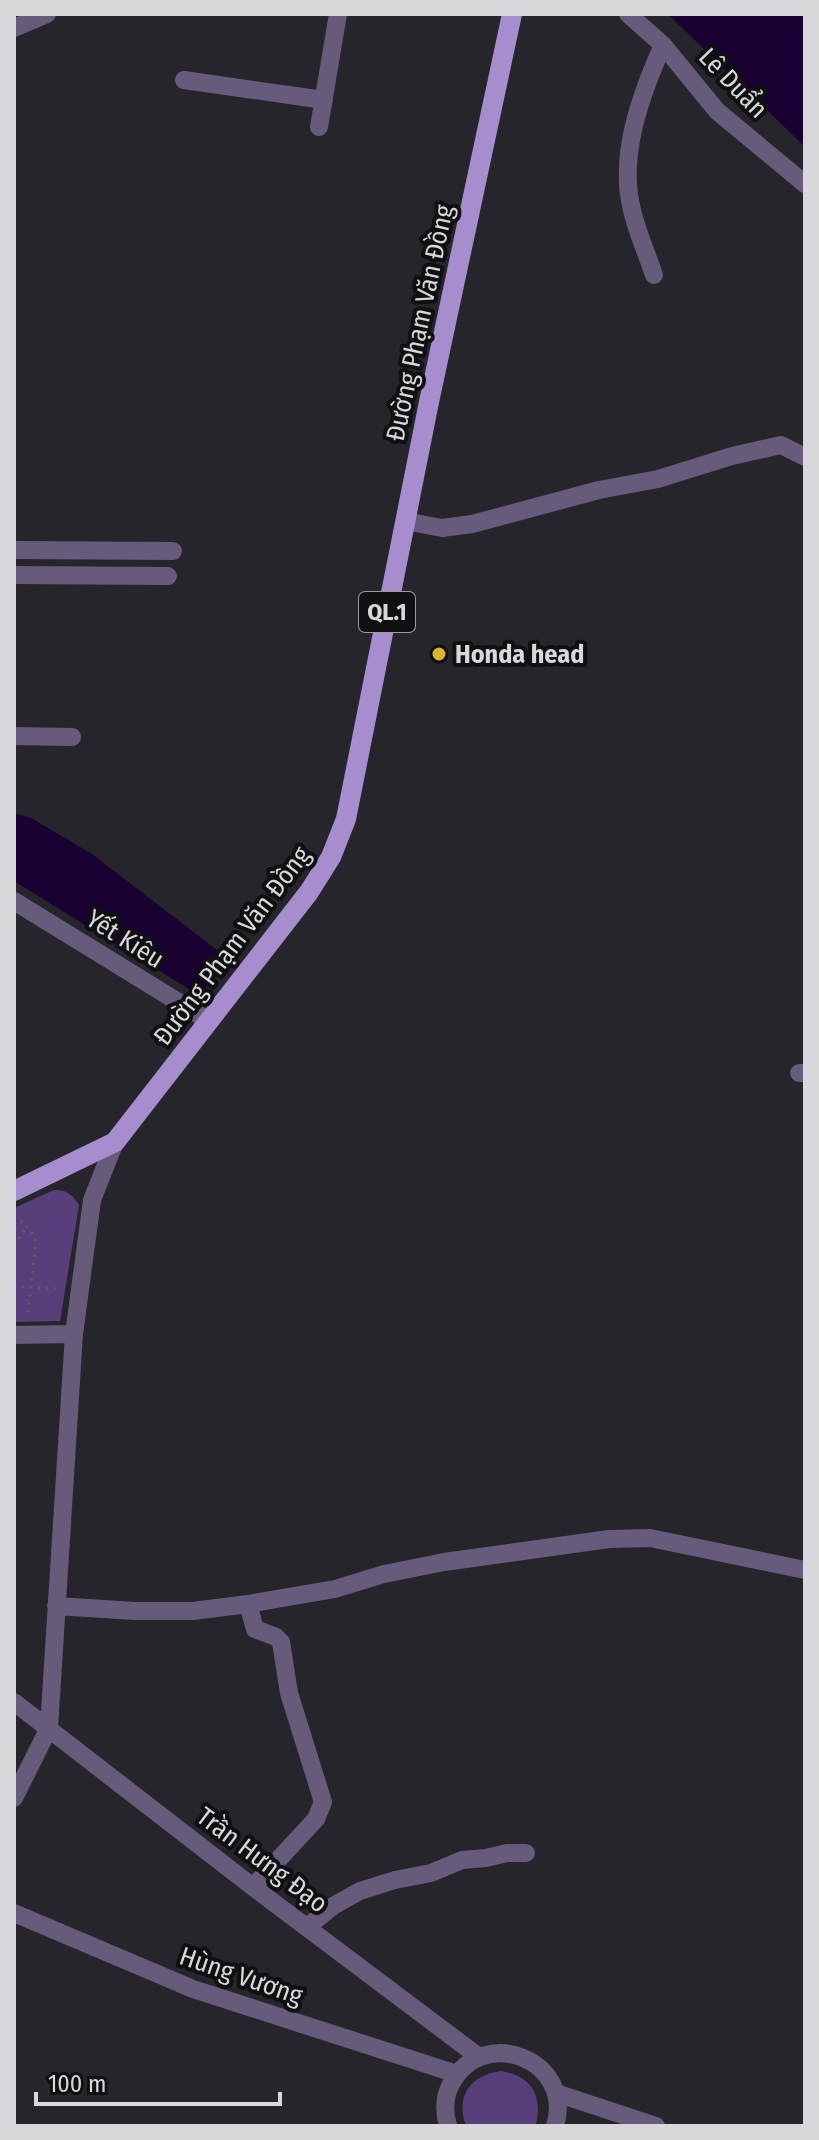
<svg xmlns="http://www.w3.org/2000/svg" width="819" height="2140" font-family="'Fira Sans Condensed',sans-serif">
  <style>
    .green { fill: #583f7b }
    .water { fill: #190131 }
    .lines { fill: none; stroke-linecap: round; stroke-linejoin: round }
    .path { stroke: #5d5b62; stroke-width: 3; stroke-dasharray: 2 6; stroke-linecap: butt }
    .minor { stroke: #665b7a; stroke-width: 18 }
    .major { stroke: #a68ece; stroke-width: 20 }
    .poi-dot { fill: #d9b334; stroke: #100f12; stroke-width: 3 }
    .labels { text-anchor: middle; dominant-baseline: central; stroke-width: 8; stroke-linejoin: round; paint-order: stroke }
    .shield { fill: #100f12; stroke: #9c9b9f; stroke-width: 2 }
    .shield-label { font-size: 24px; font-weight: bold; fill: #d8d7dc }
    .street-label { font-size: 26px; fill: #d8d7dc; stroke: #100f12 }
    .poi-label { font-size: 26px; font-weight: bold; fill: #d8d7dc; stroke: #100f12; text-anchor: start }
  </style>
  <rect width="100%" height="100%" fill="#27252c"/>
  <path class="green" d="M54,1190C67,1190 72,1194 79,1205L60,1321L14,1322V1208Z
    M501,2071C531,2076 543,2095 536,2124L535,2126H466C455,2096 471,2075 501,2071Z"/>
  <path class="water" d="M668,14H805V147Z
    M14,813L31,818L92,854L226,957L200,996L14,881Z"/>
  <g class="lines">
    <path class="path" d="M14,1220L18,1218C26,1225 32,1230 36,1241L28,1314
      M14,1245L27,1226
      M14,1286L58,1289"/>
    <path class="minor" d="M628,14L663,45L717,111L805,184
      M14,28L47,14
      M184,80L324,100
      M319,127L338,14
      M654,275C647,254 637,232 632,210C618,156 641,94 663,45
      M405,521L442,528L472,524L599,490L658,479L732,456L781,445L805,457
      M14,550L173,551
      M14,575L168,576
      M14,736L72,737
      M14,901L209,1021
      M799,1073H805
      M14,1335L74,1334
      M248,1604L255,1629L276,1637L281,1642L289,1693L323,1802L316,1819L253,1887
      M56,1606L135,1611H193L248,1604L335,1589L384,1574L444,1562L609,1539L650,1538L805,1570
      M14,1702L253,1887L479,2057
      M14,1798L49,1728L74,1334L92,1200L115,1142
      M14,1913L193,1989L457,2074
      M307,1927L333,1906L360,1891L395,1880L431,1873L462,1860L486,1858L507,1853H526
      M556,2093L656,2126
      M448,2126C444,2112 444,2097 451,2084C484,2023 575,2061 555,2126"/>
    <path class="major" d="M14,1191L115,1142L309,892L331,857L346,819L429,402L512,14"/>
  </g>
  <circle class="poi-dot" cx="439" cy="654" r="8"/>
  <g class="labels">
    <rect class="shield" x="359" y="592" width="56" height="40" rx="6"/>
    <g class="shield-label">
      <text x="387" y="612">QL.1</text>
    </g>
    <g class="street-label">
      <text transform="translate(733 83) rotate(46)">Lê Duẩn</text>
      <text transform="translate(420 323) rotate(-78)">Đường Phạm Văn Đồng</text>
      <text transform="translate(125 939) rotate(32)">Yết Kiêu</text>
      <text transform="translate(232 946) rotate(-53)">Đường Phạm Văn Đồng</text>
      <text transform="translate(262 1860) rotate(37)">Trần Hưng Đạo</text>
      <text transform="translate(241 1976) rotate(19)">Hùng Vương</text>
    </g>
    <g class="poi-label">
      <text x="455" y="654">Honda head</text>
    </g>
  </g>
  <rect width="819" height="2140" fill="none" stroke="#d8d7dc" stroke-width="32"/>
  <path d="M36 2092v12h244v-12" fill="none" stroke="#d8d7dc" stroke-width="4"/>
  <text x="48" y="2092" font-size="24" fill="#d8d7dc" stroke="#100f12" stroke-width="6" paint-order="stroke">100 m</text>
</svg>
